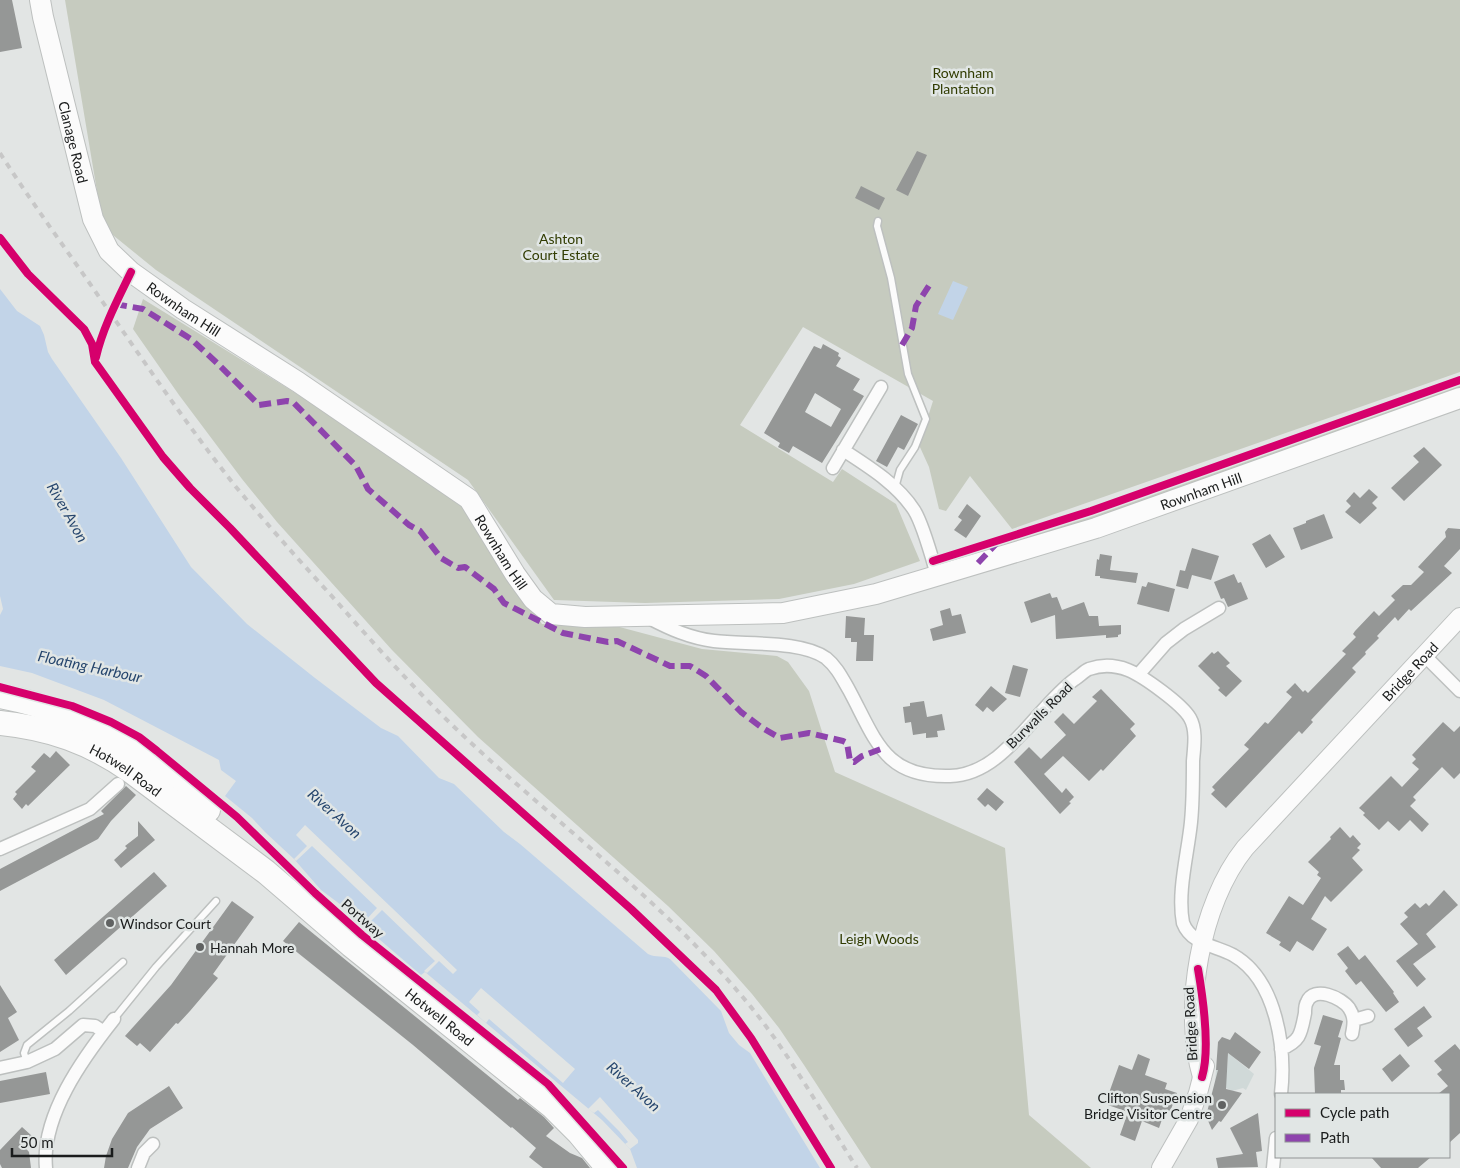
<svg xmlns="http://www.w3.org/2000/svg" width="1460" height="1168" font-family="Lato,sans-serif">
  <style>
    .built { fill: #d0d9d8 }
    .green { fill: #c6cbbf }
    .water { fill: #c2d4e8 }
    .pier { fill: #e2e5e4 }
    .building { fill: #959796; fill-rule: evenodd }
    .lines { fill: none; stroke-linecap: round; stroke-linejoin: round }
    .lane-casing { stroke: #bdc0bf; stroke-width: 9 }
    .street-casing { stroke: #bdc0bf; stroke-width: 15 }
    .secondary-casing { stroke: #bdc0bf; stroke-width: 20 }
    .primary-casing { stroke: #bdc0bf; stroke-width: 22 }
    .highway-casing { stroke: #bdc0bf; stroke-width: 26 }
    .lane { stroke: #fbfbfb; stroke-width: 6 }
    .street { stroke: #fbfbfb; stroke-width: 12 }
    .secondary { stroke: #fbfbfb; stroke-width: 18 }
    .primary { stroke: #fbfbfb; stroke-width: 20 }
    .highway { stroke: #fbfbfb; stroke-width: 24 }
    .rail { stroke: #c7c7c7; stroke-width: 4; stroke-dasharray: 6 6; stroke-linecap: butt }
    .quiet { stroke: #8e44ad; stroke-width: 6; stroke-dasharray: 12 6; stroke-linecap: butt }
    .cycleway-casing { stroke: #e1e6e5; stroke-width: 11 }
    .cycleway { stroke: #d6006c; stroke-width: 8 }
    .poi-dot { fill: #606262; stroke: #e1e6e5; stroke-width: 2 }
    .labels { text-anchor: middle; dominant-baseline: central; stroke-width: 5; stroke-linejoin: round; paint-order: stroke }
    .park-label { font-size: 14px; fill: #313c02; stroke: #e1e6e5 }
    .street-label { font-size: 14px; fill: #1a1c1c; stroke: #e1e6e5 }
    .poi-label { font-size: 14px; fill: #1a1c1c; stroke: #e1e6e5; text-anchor: start }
    .water-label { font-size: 15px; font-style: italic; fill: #25456d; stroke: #e1e6e5 }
  </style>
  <rect width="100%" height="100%" fill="#e2e5e4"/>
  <path class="built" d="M1228,1053L1254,1074L1246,1090L1243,1088L1232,1091L1215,1082L1216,1070H1227Z"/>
  <path class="green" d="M65,0H1460V372L1012,529L970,476L946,511L939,509L929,467L919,445L933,401L803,327L740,425L833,482L842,469L896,504L920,561L854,584L779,599L645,603L554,600L468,480L156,270L103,227Z
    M143,299L409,463L464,505L542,624L612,625L702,649L777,656L788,662L809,691L835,772L1005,848L1029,1115L1091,1168H871L804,1065L779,1028L752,994L714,951L668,906L478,737L392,650L277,522L242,479L179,395L133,329Z
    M1460,380V392L1205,483L955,563L949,561L955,558L1135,500Z"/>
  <path class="water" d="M953,281L968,287L953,320L938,314Z
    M0,289L17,311L40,326L44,335L48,352L52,359L121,458L191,567L247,624L315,678L381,728L398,736L439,778L454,784L504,832L520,844L648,954C656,958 664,955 670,959L721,1011L729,1033L739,1045L750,1053L820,1168H637L630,1149L602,1120L425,972L421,975L366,928L367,925L364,922L321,890L294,859L265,832L252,818L225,796L236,781L221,770L219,760L104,700L32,673L0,666V615L3,609L0,596Z"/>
  <path class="pier" d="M305,825L457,970L453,974L439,961L427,973L424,971L435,961L382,910L367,925L364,922L377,908L312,846L296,861L294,859L307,846L296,835Z
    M481,988L575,1069L563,1083L489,1019L486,1023L477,1015L480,1012L469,1002Z
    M600,1097L638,1140V1143L630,1149L625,1144L628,1142L619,1131L598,1110L594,1113L588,1109Z"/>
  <path class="building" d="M0,0H12L22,48L0,52Z
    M917,151L927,155L908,196L896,190Z
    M861,186L885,198L879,210L855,198Z
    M823,344L839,353L838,356L841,358L836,366L860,379L853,390L864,396L822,463L793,446L789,453L778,447L780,443L764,433L814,346L821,349ZM815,393L841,409L831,427L805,412Z
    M901,415L918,424L904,450L898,447L887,467L876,461Z
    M1424,447L1442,465L1404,501L1391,488L1419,462L1413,456Z
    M1369,489L1378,497L1372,503L1377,508L1360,524L1345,512L1351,506L1346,501L1354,492L1360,498Z
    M967,504L981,516L966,538L954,530L962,520L958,517Z
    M1324,514L1333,538L1301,550L1293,528L1306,523V521Z
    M1448,528L1460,529V549L1444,566L1452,573L1411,611L1409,609L1398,621L1395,617L1377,636L1379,638L1365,652L1366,654L1352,668L1356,672L1311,720L1313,722L1302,734L1299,731L1226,808L1211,794L1215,790L1212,787L1249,749L1244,745L1265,722L1268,724L1292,697L1286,692L1295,683L1303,692L1305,690L1308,693L1346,654L1342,651L1356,637L1353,634L1355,631L1374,611L1379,616L1395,600L1391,596L1403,585H1411L1424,572L1418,567L1446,537L1445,532Z
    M1270,534L1285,557L1266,568L1252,544Z
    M1192,548L1219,556L1211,580L1192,575L1188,589L1176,586L1180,570L1185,571Z
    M1100,554L1112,556L1110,570L1138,573L1136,583L1100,578V576H1095L1097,559L1099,560Z
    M1234,574L1238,583L1241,582L1248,599L1228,607L1224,598L1221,599L1214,582Z
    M1148,582L1175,589L1169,612L1137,604L1142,586L1146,587Z
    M1050,593L1052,598L1057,597L1062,610L1084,602L1089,616H1098L1099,626L1121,625V634L1118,635V637L1106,638V635L1056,639L1055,615L1031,623L1024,602Z
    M950,608L952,616L961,614L966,633L933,641L930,629L943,625L940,611Z
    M846,616L865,618L864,635H874L873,661H856L857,642H851V638H845Z
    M1218,651L1230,663L1226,666L1242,681L1226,697L1218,690L1220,688L1198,666L1212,652L1214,654Z
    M1013,665L1028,669L1020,697L1005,693Z
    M991,686L1007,699L993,712L987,707L983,712L975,705Z
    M1101,689L1135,724L1130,729L1136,736L1103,771L1101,769L1089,781L1063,756L1044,774L1062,793L1066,788L1074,797L1069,802L1071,803L1060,814L1014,762L1029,747L1041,759L1066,735L1054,722L1063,713L1074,724L1097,701L1092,697Z
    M924,701L927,717L942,714L945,730L937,731L938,737L926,738V733L913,735L911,722L905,723L903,707L910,706V703Z
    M1443,722L1454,732L1460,726V773L1454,779L1442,767L1413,797L1416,800L1410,806L1429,824L1422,832L1410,820L1399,831L1388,821L1379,830L1363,815L1365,813L1359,808L1391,776L1402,787L1419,769L1412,763L1416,759L1412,755Z
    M56,751L70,765L28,806L26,804L22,809L13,799L17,794L15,792L36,771L31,767L44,753L50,758Z
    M126,786L136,795L111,821L98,839L0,891V869L104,814L101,811Z
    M987,788L1004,802L996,811L988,804L985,807L977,799Z
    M138,821L155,840L121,868L114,860L127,848L125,846L138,836Z
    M1340,827L1350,838L1353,835L1361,844L1357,848L1360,850L1352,858L1363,870L1331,902L1325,896L1311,919L1327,929L1313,951L1297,941L1290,952L1279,945L1281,942L1266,933L1289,896L1303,905L1321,878L1317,875L1319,872L1308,862L1331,839L1330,837Z
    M154,872L167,886L66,975L54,960Z
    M1444,890L1458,905L1426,934L1436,947L1413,964L1426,979L1417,987L1396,961L1418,944L1400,924L1408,917L1404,913L1415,903L1420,908L1426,903L1429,906Z
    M232,901L254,917L213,974L218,978L190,1011L178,1024L176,1023L150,1052L140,1043L137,1046L125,1036L171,985Z
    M299,922L518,1100L520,1098L544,1117L554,1128L546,1136L570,1153L582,1158L590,1168H543L529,1157L536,1148L512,1127L511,1128L413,1045L283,941Z
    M1348,946L1359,960L1365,955L1394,992L1393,993L1399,1002L1386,1012L1361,981L1356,985L1345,971L1348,968L1337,954Z
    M0,985L17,1012L8,1018L19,1040L0,1052Z
    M1424,1006L1432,1017L1417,1028L1423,1036L1408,1047L1394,1029Z
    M1323,1015L1343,1021L1338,1037L1341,1038L1334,1065H1340V1080H1344L1345,1090H1341V1094H1315L1314,1068L1321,1046L1314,1044Z
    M1235,1032L1261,1052L1249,1069L1228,1053L1226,1089L1242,1093L1221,1122L1219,1121L1212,1130L1206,1116L1218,1070H1216L1218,1042L1222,1037L1230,1040Z
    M1455,1044L1460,1050V1133L1449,1143V1094H1438L1448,1086L1437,1074L1442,1070L1434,1061Z
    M1138,1054L1150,1059L1145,1075L1167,1083L1165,1089L1177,1093L1170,1112L1165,1111L1159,1128L1142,1121L1135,1141L1120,1135L1128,1112L1105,1104L1119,1065L1132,1070Z
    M1400,1054L1410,1066L1392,1082L1382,1069Z
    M46,1072L50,1094L0,1103V1081Z
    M169,1086L183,1108L150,1129L137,1147L128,1168H104L106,1156L112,1139L128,1113Z
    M1258,1113L1262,1151L1256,1152L1258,1167L1218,1168L1216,1158L1243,1154L1230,1128Z
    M22,1127L32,1136L22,1144L29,1152L31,1168H2L0,1164V1150Z
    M1371,1157H1431L1418,1168H1381Z"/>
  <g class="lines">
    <g class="lane-casing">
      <path id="lane" d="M878,221L877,226L891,278L908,374L926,419L915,447L900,470L895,488
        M114,1019L156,967L216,901
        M27,1062L24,1053L27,1045L69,1011L123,962"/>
    </g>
    <g class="street-casing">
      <path id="street" d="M843,450C869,467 897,484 914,510C923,524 932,558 937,575
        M833,468L881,387
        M649,618C670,629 690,638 714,641C745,645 801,640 826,658C837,667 842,678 849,690C876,740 884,778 950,776C1004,775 1036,707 1075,679C1080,676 1084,671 1089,669C1103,664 1115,665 1128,670C1143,676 1182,704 1190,718C1197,730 1194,748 1193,761C1193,781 1193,802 1191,822C1188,853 1177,892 1183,923C1191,944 1216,946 1233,955C1277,980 1286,1049 1281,1094
        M1424,655L1460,691
        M1138,675L1166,643L1184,629L1219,608
        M0,849L90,809L118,784
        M1354,1020L1368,1016
        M1281,1049C1301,1041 1301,1033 1305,1013C1305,1010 1305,1005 1307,1002C1314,985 1342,998 1349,1008C1355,1017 1354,1024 1352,1034
        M0,1068L27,1062L55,1049L83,1025L95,1026L104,1032
        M46,1168C41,1116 83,1058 114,1019
        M138,1168L144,1153L153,1144
        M1273,1168L1276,1138"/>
    </g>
    <g class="secondary-casing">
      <g id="secondary">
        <path id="s1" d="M1202,1077C1182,1008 1200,904 1245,848L1460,617"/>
        <path d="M1161,1168L1189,1119L1198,1093L1205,1066"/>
      </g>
    </g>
    <g class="primary-casing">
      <g id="primary">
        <path id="s2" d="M40,0L43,17L93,219L109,251L131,272L183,309L298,382L469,499L515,574L533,599L551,614L585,617L783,613L876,594L1096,528L1460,398"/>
      </g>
    </g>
    <g class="highway-casing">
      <g id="highway">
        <path d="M0,696C42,704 88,720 125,743C152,759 185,788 208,810"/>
        <path id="s3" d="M0,723C50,728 90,742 131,771L266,872L351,945L553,1107L579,1133L608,1168"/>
      </g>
    </g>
    <use href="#lane" class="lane"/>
    <use href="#street" class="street"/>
    <use href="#secondary" class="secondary"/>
    <use href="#primary" class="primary"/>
    <use href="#highway" class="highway"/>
    <path class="rail" d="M0,153C30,200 63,245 95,291C141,357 186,424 236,487C266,523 297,558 329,593C360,628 391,663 424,697C527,803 651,887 746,1001C789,1052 821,1112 857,1168"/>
    <path class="quiet" d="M115,304L143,309L191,339L217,363L259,405L287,401L293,402L356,466L368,489L409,525L420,531L441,558L458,568L465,567L494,589L504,603L563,633L608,642L617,641L670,666H690L706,676L741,712L761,727L780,738L809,733L843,741L847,743L850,761L854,762L862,756L881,749
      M902,345L912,328L916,306L930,284
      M978,563L996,544"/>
    <g class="cycleway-casing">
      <path id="cycleway" d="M0,238L28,274L84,329L92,344L95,362L163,457L190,488L230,528L376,683L631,909L716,990L751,1038L831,1168
        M96,357C103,327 118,299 131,272
        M933,561L1091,511L1460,380
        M0,687L72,706L111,722L139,737L157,751L237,817L315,893L362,935L548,1084L623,1168
        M1198,969C1203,998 1210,1050 1202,1077"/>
    </g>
    <use href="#cycleway" class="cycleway"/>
  </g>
  <g class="poi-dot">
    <circle cx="110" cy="923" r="5"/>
    <circle cx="200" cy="947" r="5"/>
    <circle cx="1222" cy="1105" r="5"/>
  </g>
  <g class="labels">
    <g class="park-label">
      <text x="963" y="72">Rownham<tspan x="963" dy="16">Plantation</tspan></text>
      <text x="561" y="238">Ashton<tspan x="561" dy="16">Court Estate</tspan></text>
      <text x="879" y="938">Leigh Woods</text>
    </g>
    <g class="street-label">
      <text stroke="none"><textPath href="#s2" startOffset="146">Clanage Road</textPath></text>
      <text stroke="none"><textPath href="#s2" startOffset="356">Rownham Hill</textPath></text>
      <text stroke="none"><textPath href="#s2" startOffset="1509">Rownham Hill</textPath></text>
      <text stroke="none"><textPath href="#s2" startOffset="761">Rownham Hill</textPath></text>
      <text stroke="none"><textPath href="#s1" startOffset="482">Bridge Road</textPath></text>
      <text transform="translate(1039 715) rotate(-45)">Burwalls Road</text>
      <text stroke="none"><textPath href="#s3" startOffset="136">Hotwell Road</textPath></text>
      <text transform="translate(363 918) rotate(41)">Portway</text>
      <text stroke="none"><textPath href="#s3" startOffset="536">Hotwell Road</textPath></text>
      <text transform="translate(1190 1024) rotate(-93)">Bridge Road</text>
    </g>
    <g class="poi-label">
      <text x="120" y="923">Windsor Court</text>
      <text x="210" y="947">Hannah More</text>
      <text x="1212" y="1097" text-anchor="end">Clifton Suspension<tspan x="1212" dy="16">Bridge Visitor Centre</tspan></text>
    </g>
    <g class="water-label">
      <text transform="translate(68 512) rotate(60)">River Avon</text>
      <text transform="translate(90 666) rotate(12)">Floating Harbour</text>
      <text transform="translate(335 813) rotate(42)">River Avon</text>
      <text transform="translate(634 1086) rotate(42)">River Avon</text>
    </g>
  </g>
  <rect x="1275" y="1093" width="175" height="65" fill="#e1e6e5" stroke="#919595"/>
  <rect x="1285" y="1109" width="25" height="8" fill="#d6006c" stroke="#919595"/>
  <text x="1320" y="1118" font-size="15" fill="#1a1c1c">Cycle path</text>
  <rect x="1285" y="1134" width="25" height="8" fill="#8e44ad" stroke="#919595"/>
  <text x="1320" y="1143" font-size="15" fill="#1a1c1c">Path</text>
  <path d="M12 1148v8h100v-8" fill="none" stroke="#1a1c1c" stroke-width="2.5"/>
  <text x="20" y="1148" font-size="15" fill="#1a1c1c" stroke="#e1e6e5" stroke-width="4" paint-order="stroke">50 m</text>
</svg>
